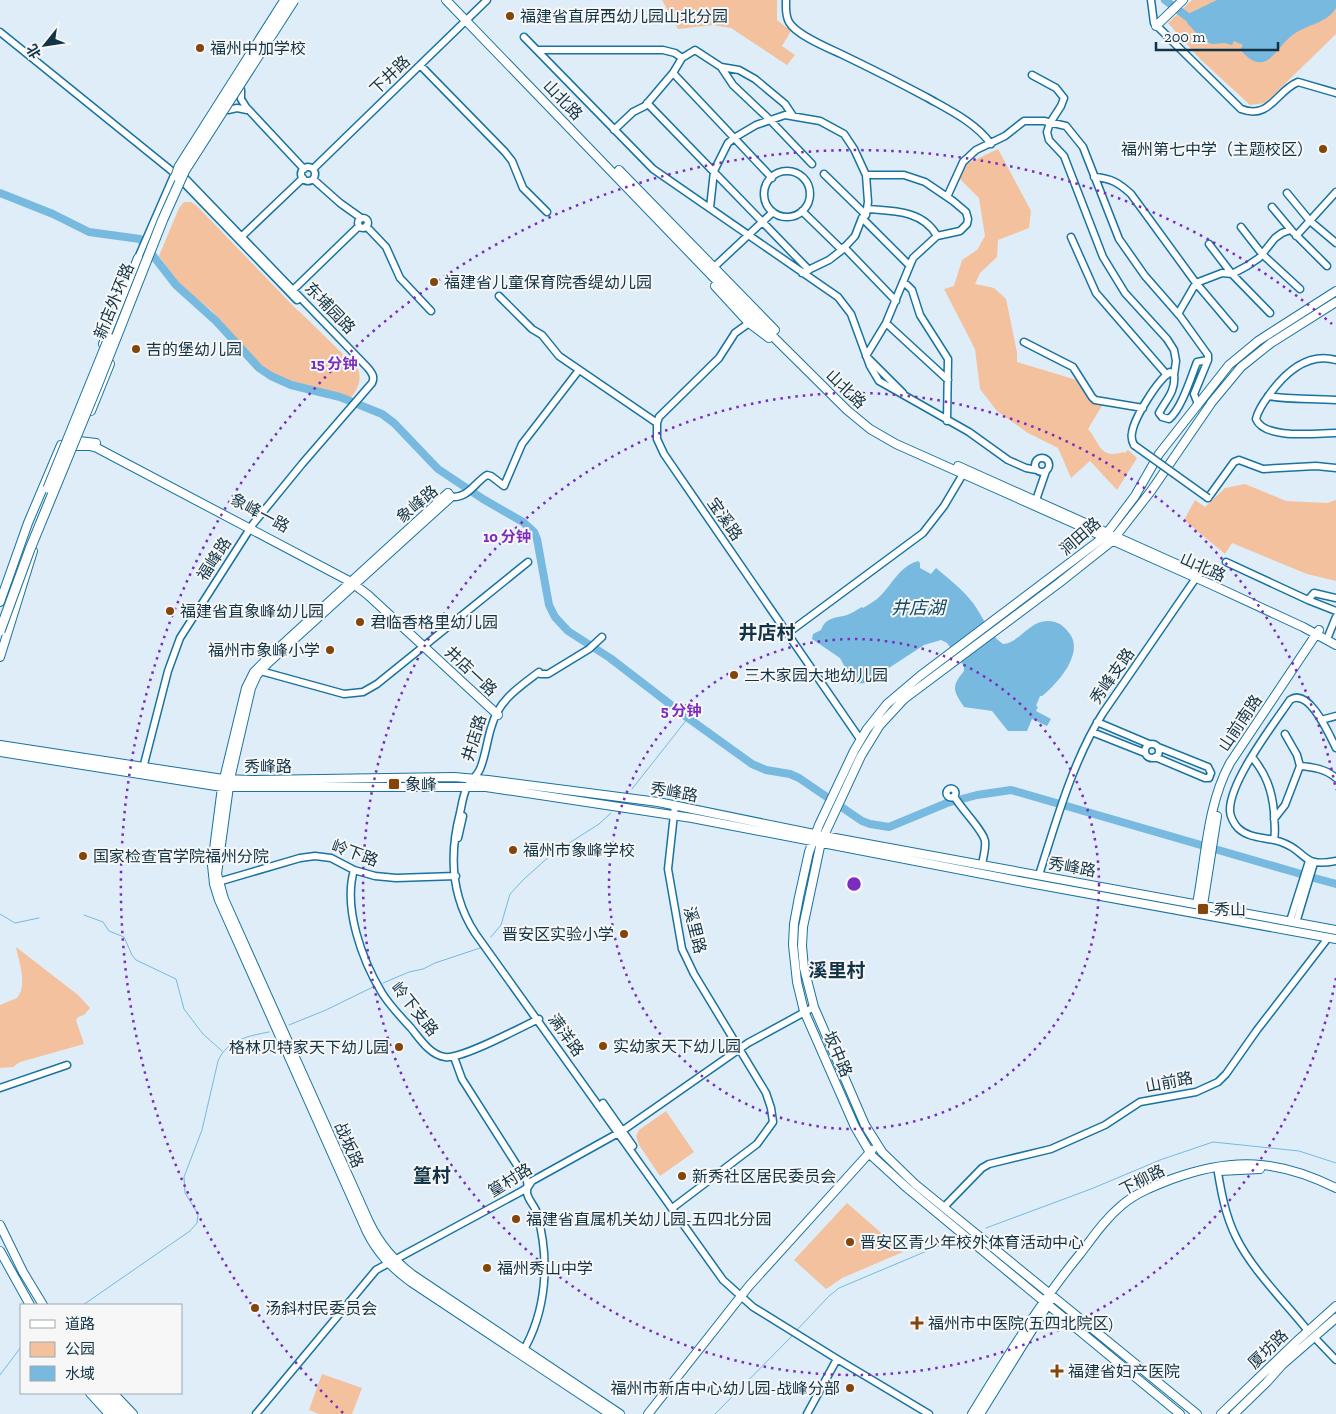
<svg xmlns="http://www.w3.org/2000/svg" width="1336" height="1414" font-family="'Zilla Slab','Noto Sans SC',serif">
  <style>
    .green { fill: #f3c19e }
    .water { fill: #78b9e0 }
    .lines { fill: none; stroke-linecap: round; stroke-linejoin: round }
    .stream { stroke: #78b9e0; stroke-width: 1 }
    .river { stroke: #78b9e0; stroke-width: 8 }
    .minor-casing { stroke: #19739f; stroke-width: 9 }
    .major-casing { stroke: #19739f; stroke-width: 10 }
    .minor { stroke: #fff; stroke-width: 6 }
    .major { stroke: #fff; stroke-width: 8 }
    .minor-bridge-casing { stroke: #19739f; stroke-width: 9; stroke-linecap: butt }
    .highway-bridge-casing { stroke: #19739f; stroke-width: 11; stroke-linecap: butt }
    .minor-bridge { stroke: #fff; stroke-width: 6 }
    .highway-bridge { stroke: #fff; stroke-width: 9 }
    .ring { fill: none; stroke: #7b2cbf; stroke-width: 2.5; stroke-dasharray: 2.5 5 }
    .poi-dot { fill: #84450a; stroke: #f7f7f7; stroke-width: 2 }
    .labels { text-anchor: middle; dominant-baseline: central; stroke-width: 4; stroke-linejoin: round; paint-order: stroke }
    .poi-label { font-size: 16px; fill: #113447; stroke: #f7f7f7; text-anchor: start }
    .street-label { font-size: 16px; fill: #113447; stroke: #f7f7f7 }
    .water-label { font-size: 18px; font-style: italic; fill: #164a65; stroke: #f7f7f7 }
    .quarter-label { font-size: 19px; font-weight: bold; fill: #113447; stroke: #f7f7f7 }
    .centre { fill: #7b2cbf; stroke: #f7f7f7; stroke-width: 2.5 }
    .ring-label { font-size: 15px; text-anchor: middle; font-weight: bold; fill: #7b2cbf; stroke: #f7f7f7; stroke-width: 4; stroke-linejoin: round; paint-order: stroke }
  </style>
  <rect width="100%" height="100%" fill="#deedf7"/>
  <path class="green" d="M662,0H777V20L791,31L782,46L795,55L787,65L731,28L713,25L678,29Z
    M1192,0H1336V34L1265,103L1250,105L1200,59L1168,23Z
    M998,149L1031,211L1029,228L998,240L997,257L980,273L975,284L994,288L1006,299L1017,352V362L1080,381L1090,400L1103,404L1088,429C1100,442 1099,460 1123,452L1125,453L1128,450L1137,458L1117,490L1090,461L1071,478L1058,448L1028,433L997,411L980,389L975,349L944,289L954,286L962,260L977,250L985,236L979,198L959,178L966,164Z
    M184,202H191L197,206L297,310L300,312L358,369C362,382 358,387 351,398L290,381L265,371L212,311L182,287L159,256L179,208Z
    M1245,484L1286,501L1327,503L1336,500V581L1307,574L1232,543L1225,554L1184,520L1195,500L1205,507L1225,488Z
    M16,947L78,995L90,1008L84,1015L78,1017L76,1020L84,1044L20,1062L13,1067L0,1068V1005L17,998C28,985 19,963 16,947Z
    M666,1111L694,1152L660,1176L639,1145L636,1136L639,1130Z
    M847,1203L903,1252L842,1278L826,1289L794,1260Z
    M322,1374L362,1388L352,1414H319L309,1410Z"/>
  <path class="water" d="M1217,0H1336V8C1326,24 1308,24 1294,34C1283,41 1273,60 1263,62C1253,64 1247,56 1240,50L1243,45L1234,41L1232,45L1225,43L1212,44L1204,41L1187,23L1190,13Z
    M918,561L920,563V568L931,574L936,568C949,579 963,590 973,603C983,616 989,635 1003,644C1020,644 1031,615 1055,622C1062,624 1066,629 1070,634C1084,654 1057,684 1042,696H1040L1036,706L1038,707L1036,711L1051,719L1047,726L1032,719L1027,731H1008L992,711L964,707C953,690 951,687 964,671V666L947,643L941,640L924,645L866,683L853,684L845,677L847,671L840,658L812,639L813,634L821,630C825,619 832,618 843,616C850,615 856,610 862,607L863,608C868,605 873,602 877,599C892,586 898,567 918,561Z"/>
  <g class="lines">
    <path class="stream" d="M632,789L688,718
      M0,914L15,923L39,918
      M84,915L103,922L109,931L124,937L132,955L136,960L176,979L184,1009L203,1034L222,1051
      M491,937L501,925L510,894L524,879L552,854L599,824L611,813
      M383,983L409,972L423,969L435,963L480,948
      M289,1025L326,1010L373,987
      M986,1228L1091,1189L1160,1160L1213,1142L1299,1151L1336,1163
      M83,1305L174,1242L190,1231L197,1223L198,1214L185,1193L184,1177L202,1130L218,1061C227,1040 248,1036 269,1032
      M796,1331L829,1296L839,1288L953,1240
      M0,1375L21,1347
      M715,1414L794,1334"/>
    <path class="river" d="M1165,0L1189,18
      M0,193L53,214L89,232L140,239L176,285L216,321L259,368L271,376L291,385L340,397L382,414L394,423L438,469L483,499L523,522L534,532L537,539L549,605L555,617L568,631L610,658L688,718L752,764L766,770L790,774L799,778L862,821L870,824L889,827L947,803L977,795L1011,790L1301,874
      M1314,878L1336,884"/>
    <g class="minor-casing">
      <path id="minor" d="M786,0C786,8 785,15 789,22C796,35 828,48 841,54C870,68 898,82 926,97C949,110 975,122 991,144
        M1151,0L1154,23L1241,109C1270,120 1276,91 1298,82L1336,93
        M0,32L178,176
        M524,37L653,169L838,297L851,314L870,366L879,381L969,432L1008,460L1026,468L1037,470
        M537,50H663L675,53L682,58
        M420,65L505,152L512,161L523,188L547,212
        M721,67L733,85L770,120L812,164
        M673,73L772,178
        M1032,75L1056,88L1064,98L1061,106L1050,123L1047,132L1049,140L1064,156L1103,257L1125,293L1167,339L1174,350L1176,361L1174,375
        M241,90V99L246,107L304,169
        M647,103L809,270
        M228,110L237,108L247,110
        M614,130L633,112L645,106L673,73L682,58L695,50L721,67L739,70L755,79L785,104L793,116
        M301 174a7 7 0 1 1 14 0a7 7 0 1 1-14 0Z
        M313,169L487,0
        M764 194a23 23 0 1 1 46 0a23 23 0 1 1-46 0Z
        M824,174L866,215
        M866,175H904L925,182L953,201L966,212L968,219L967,224L960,231L937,236L913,258L886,323L866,356L903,393
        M1094,177C1111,178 1119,183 1131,194L1196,283L1234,328
        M313,179L340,203L361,218
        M184,183L297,300
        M1287,193L1310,221L1336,243
        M947,197L963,162L976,150L1005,136L1024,121H1044L1066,126L1083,147L1119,239L1145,276L1180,316L1208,355V360L1194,394L1198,404
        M1272,207L1292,231L1327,266
        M710,208L714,171L728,143L734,138L756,125L785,115L820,121L844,134L854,149L866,175L868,202L866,215L862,218L855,236L842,250L829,260L802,273
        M867,209C892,211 923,210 937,236
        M802,211L842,250
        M862,218L909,265
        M358 223a5 5 0 1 1 10 0a5 5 0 1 1-10 0Z
        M366,226L386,247L400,278L431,311
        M1241,227L1262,254L1300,289
        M1296,236L1336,192
        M1071,237L1096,293L1167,375
        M239,239L303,178
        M1209,244L1232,274L1270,313
        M844,247L896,301
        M138,258L175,173
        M712,269L773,212
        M903,283L907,285L912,290L920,315L948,359L947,421
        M293,290L359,226
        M499,296L532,329L542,335L559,356L657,423
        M1178,314L1196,283L1222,273L1232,274L1247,266L1259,258L1275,238L1282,233L1290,230
        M749,323L735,333L719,358L659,417L657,423V439L664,454L860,739
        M886,323L948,380
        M1024,342L1073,367L1092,397L1095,400L1143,408
        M1336,360C1307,352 1284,374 1269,395C1263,403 1258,410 1256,419C1264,440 1317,433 1336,433
        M1268,396C1291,400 1313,398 1336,400
        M1134,445C1132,441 1131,437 1132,433C1134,418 1157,381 1170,372L1174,375C1176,391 1166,400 1159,413L1162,417L1169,419C1182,408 1191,377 1197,362L1208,360
        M1035 465a7 7 0 1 1 14 0a7 7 0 1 1-14 0Z
        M451,497C469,498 474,483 487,475L491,476L504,486L522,444L579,370
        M1208,498L1234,462L1239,460L1263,469L1316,466L1336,468
        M1036,500L1046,471
        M1226,562L1308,600L1336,611
        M1308,600L1314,593L1336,598
        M788,633L923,533L944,506L963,474
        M602,637L589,649L548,674H540L539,672C519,687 499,700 492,725C487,739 486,755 480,769C477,776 471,780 467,787C463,795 462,804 460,813C449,855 451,896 475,933L723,1280L753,1307L837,1359L929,1414
        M1327,639L1336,617
        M257,670L344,694L363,692L377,684L528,562
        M1321,720L1336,716
        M1097,722L1149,744
        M1092,732L1145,753
        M1145 751a7 7 0 1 1 14 0a7 7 0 1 1-14 0Z
        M1336,748C1329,734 1309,687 1290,700C1273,725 1229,782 1230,811C1230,816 1234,824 1238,828C1249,839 1267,837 1281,842C1308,851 1300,868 1336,861
        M1155,757L1205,778H1209L1211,773L1208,767L1158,747
        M1252,757C1266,774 1272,790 1274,812C1274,822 1276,830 1274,840
        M1300,766C1313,767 1326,769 1336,778
        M142,772L168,671L180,638L253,524L302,464L372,383C375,377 372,373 368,368L185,178L183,182
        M946.5 793a4.5 4.5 0 1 1 9 0a4.5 4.5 0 1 1-9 0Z
        M954,796C961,809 983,830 985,841C986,849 983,857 982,865
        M675,805L668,869L682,949L694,974L766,1093L771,1108L773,1122L757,1144L675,1206
        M1274,819L1285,805L1300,766L1297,755L1285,734
        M458,838L463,816
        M354,870C343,908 362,960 382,993C390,1006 401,1017 411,1028C420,1039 430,1055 445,1057C461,1060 521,1027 539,1019
        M1039,875C1056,822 1073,760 1103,713L1198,575
        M218,882L300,858L315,856L331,858L354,870L375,876L396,878L456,876
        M1290,921L1309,861
        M1296,923L1314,863
        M454,1057L462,1079L527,1181C528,1185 527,1189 527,1193C528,1200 535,1206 537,1213C550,1260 547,1311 522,1353
        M0,1088L67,1065
        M603,1103L633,1146
        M1217,1167C1221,1191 1225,1215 1236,1237C1252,1270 1285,1302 1308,1331
        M944,1207L982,1168L989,1164L1051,1149L1105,1125L1140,1102L1196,1092L1218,1082L1226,1074L1257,1030L1328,938
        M1314,1337L1336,1360
        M256,1414L376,1270L522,1191L528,1187L532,1181L622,1131L748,1043L814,1007
        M807,1414L837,1359"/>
    </g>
    <g class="major-casing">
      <path id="major" d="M446,0L714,278L847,410L870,429L896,444L1210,584L1303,627L1336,645
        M1156,26L1183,0
        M619,170L775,330
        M715,286L749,323L769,338
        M103,344L138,258
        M91,411L110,364
        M70,440L96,443
        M68,446H90L97,448L351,582L368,595L498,715
        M958,466L1199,574
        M0,602L28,523L61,445
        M0,657L33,551
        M0,745L223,779L252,780L454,777L488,780L658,802L824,836L1336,930
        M0,752L222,787H486L692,818L1024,882L1336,939
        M1197,904C1206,857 1207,805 1230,763L1319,630
        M1203,905L1217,816
        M1219,1171L1260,1169
        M0,1225L23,1272L43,1305
        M0,1251L30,1305
        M90,1393L109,1414
        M97,1393L117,1414
        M105,1393L125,1414
        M113,1393L133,1414
        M610,1414L411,1282C392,1268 378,1254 367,1232L219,900L214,884L212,865L222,787L246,688L254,672L271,655L448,493L451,497L268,663L257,675L251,688L230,779L217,874L224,899L369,1222C379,1243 394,1261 413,1275L620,1414
        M648,1414L749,1286L872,1150
        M972,1414C1006,1359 1039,1304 1080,1254C1093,1237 1105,1219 1122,1205C1136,1193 1154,1186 1172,1179C1232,1157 1278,1159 1336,1188
        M980,1414L1050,1301
        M1180,1414L907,1188L872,1156L855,1127L804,1011L797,982L793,945L794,924L799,897L809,852L819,825L854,751L867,729L887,704L920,676L1104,537L1135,496L1159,454L1229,365L1258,341L1336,291
        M1197,1414L915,1184L882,1152L865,1125L814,1007L804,968L802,946L803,927L821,842L861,756L880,725L904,699L1059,583L1112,541L1151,491L1212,402L1241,367L1271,343L1336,302
        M1221,1414L1297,1341L1336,1306
        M1234,1414L1267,1382L1282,1365L1336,1318"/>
    </g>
    <use href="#minor" class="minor"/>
    <use href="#major" class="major"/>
    <g class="minor-bridge-casing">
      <path id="minor-bridge" d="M1134,445L1208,498"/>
    </g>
    <g class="highway-bridge-casing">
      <path id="highway-bridge" d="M176,176L179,167L285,0
        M48,488L109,338
        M0,631L30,549L97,386L163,219L185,170L294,0"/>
    </g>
    <use href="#minor-bridge" class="minor-bridge"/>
    <use href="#highway-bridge" class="highway-bridge"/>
  </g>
  <g class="ring">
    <circle cx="854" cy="884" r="245"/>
    <path d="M1336 978A491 491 0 1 1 1336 790"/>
    <path d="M343 1413A736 736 0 0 1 1332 324"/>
  </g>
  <g class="poi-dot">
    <circle cx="510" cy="16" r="5"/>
    <circle cx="200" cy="48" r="5"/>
    <circle cx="1323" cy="149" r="5"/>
    <circle cx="434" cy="282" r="5"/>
    <circle cx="136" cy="349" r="5"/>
    <circle cx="170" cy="611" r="5"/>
    <circle cx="360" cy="622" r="5"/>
    <circle cx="330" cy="650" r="5"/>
    <circle cx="734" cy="675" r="5"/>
    <rect x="388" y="778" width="12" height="12" rx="2.5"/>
    <circle cx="513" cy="850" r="5"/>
    <circle cx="83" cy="856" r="5"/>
    <rect x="1197" y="903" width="12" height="12" rx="2.5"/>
    <circle cx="624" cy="934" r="5"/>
    <circle cx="603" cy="1046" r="5"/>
    <circle cx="399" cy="1047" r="5"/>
    <circle cx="682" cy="1176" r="5"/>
    <circle cx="516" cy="1219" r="5"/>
    <circle cx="850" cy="1242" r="5"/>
    <circle cx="487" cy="1268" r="5"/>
    <circle cx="255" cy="1308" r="5"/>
    <path d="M914.5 1315.5h5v5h5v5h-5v5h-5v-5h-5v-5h5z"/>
    <path d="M1054.5 1363.5h5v5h5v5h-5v5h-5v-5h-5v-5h5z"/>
    <circle cx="850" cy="1388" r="5"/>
  </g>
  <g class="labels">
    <g class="poi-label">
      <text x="520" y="16">福建省直屏西幼儿园山北分园</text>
      <text x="210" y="48">福州中加学校</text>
      <text x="1313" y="149" text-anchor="end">福州第七中学（主题校区）</text>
      <text x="444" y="282">福建省儿童保育院香缇幼儿园</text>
      <text x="146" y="349">吉的堡幼儿园</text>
      <text x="180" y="611">福建省直象峰幼儿园</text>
      <text x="370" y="622">君临香格里幼儿园</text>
      <text x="320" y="650" text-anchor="end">福州市象峰小学</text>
      <text x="744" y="675">三木家园大地幼儿园</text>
      <text x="405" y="784">象峰</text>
      <text x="523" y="850">福州市象峰学校</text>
      <text x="93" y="856">国家检查官学院福州分院</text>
      <text x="1214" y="909">秀山</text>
      <text x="614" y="934" text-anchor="end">晋安区实验小学</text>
      <text x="613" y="1046">实幼家天下幼儿园</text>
      <text x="389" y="1047" text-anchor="end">格林贝特家天下幼儿园</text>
      <text x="692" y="1176">新秀社区居民委员会</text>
      <text x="526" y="1219">福建省直属机关幼儿园-五四北分园</text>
      <text x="860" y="1242">晋安区青少年校外体育活动中心</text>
      <text x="497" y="1268">福州秀山中学</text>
      <text x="265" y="1308">汤斜村民委员会</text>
      <text x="928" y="1323">福州市中医院(五四北院区)</text>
      <text x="1068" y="1371">福建省妇产医院</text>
      <text x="840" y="1388" text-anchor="end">福州市新店中心幼儿园-战峰分部</text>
    </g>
    <g class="street-label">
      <text transform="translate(390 75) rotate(-44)">下井路</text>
      <text transform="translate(563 100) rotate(46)">山北路</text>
      <text transform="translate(114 301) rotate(-68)">新店外环路</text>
      <text transform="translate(330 308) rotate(46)">东埔园路</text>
      <text transform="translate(846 389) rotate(44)">山北路</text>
      <text transform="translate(417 504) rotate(-40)">象峰路</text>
      <text transform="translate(260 513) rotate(28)">象峰一路</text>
      <text transform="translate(725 519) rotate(55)">宝溪路</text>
      <text transform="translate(1080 536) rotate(-41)">涧田路</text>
      <text transform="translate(214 559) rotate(-57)">福峰路</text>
      <text transform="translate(1203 567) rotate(24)">山北路</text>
      <text transform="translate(471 671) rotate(43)">井店一路</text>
      <text transform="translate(1112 676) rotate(-55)">秀峰支路</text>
      <text transform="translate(1240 723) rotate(-56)">山前南路</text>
      <text transform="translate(474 738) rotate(-73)">井店路</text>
      <text x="268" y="766">秀峰路</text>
      <text transform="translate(674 792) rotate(10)">秀峰路</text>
      <text transform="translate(355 853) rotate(20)">岭下路</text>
      <text transform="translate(1072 867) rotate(10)">秀峰路</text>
      <text transform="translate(695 930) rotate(76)">溪里路</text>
      <text transform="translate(415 1009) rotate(51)">岭下支路</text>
      <text transform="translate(566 1035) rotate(54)">满洋路</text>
      <text transform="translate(838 1054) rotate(67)">坂中路</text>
      <text transform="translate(1169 1082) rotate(-11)">山前路</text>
      <text transform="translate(349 1145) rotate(66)">战坂路</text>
      <text transform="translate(510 1180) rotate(-32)">篁村路</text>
      <text transform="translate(1142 1180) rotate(-27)">下柳路</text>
      <text transform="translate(1268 1349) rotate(-44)">厦坊路</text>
    </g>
    <g class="water-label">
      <text x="918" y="608">井店湖</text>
    </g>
    <g class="quarter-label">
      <text x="767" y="632">井店村</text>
      <text x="837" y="970">溪里村</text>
      <text x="432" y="1175">篁村</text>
    </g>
  </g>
  <circle cx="854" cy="884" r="8" class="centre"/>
  <g class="ring-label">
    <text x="334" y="369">15 分钟</text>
    <text x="507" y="542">10 分钟</text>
    <text x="681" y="716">5 分钟</text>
  </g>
  <rect x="20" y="1304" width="162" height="90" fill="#f7f7f7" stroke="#9ba9b1"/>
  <rect x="30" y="1320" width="25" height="8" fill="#ffffff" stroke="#9ba9b1"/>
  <text x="65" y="1329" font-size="15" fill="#113447">道路</text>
  <rect x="30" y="1342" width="25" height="15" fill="#f3c19e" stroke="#9ba9b1"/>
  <text x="65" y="1354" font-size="15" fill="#113447">公园</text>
  <rect x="30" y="1366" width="25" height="15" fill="#78b9e0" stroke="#9ba9b1"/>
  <text x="65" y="1379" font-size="15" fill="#113447">水域</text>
  <g transform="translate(45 45) rotate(240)" stroke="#f7f7f7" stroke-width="4" paint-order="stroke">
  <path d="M0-4L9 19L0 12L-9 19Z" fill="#113447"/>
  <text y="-8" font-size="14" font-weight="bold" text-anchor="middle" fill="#113447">北</text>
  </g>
  <path d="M1156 42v8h122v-8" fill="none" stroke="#113447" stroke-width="2.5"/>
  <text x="1164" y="42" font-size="15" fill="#113447" stroke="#f7f7f7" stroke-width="4" paint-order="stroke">200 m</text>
</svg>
